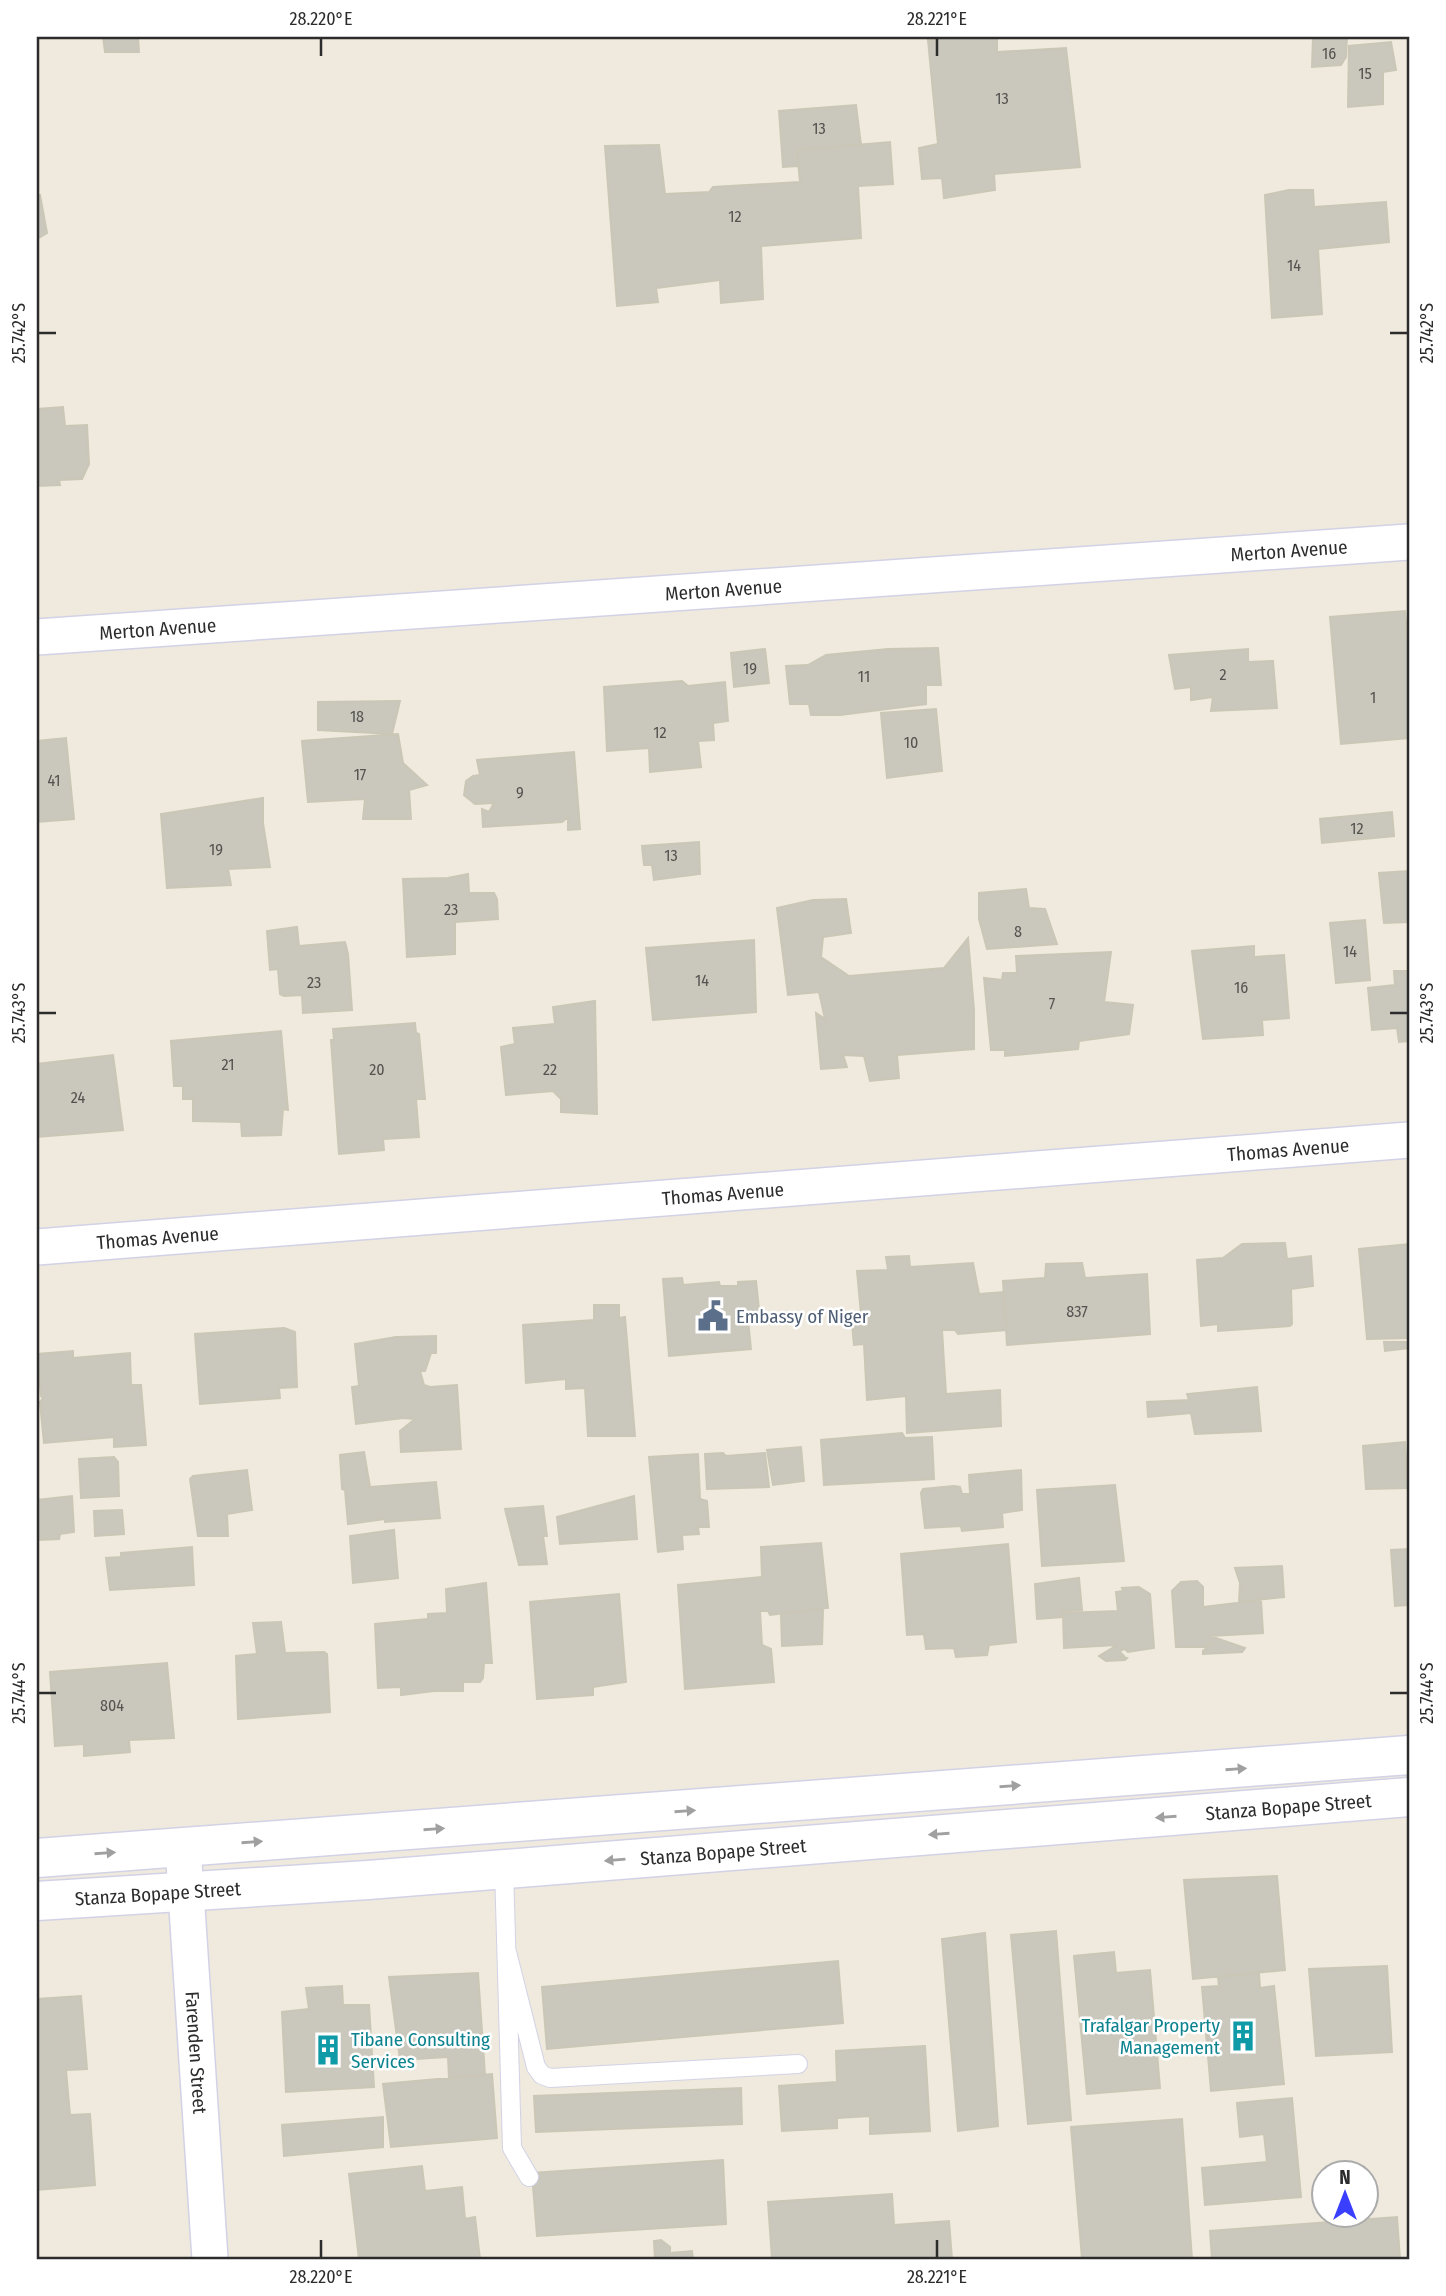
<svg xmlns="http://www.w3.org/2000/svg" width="1446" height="2296" font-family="'Fira Sans Condensed',sans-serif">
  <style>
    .building { fill: #cac7bc; stroke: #cbc7b6; stroke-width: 2 }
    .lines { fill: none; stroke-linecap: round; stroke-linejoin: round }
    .lane-casing { stroke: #d2d2e6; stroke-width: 20 }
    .street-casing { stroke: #d2d2e6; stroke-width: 38 }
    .secondary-casing { stroke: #d2d2e6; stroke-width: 41 }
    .lane { stroke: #fff; stroke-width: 18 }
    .street { stroke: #fff; stroke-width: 35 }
    .secondary { stroke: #fff; stroke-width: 38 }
    .oneway { fill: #a0a0a0 }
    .ticks { fill: none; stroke: #2c2c2c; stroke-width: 2.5 }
    .labels { text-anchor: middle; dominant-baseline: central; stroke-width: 5; stroke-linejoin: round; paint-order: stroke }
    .number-label { font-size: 16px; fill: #545350 }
    .street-label { font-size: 19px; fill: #2c2c2c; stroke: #fff }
    .service-label { font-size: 19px; fill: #4e5e75; stroke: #fff; text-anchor: start }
    .culture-label { font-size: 19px; fill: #0d838f; stroke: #fff; text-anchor: end }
    .neatline { fill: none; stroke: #2c2c2c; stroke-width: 2.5 }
    .ticks-label { font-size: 18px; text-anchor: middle; fill: #2c2c2c }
  </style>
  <rect width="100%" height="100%" fill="#efeadd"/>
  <path class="building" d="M103,37H138L139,52H105Z
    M968,37H997V52L1066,48L1080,167L994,174L995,190L944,198L942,178L922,179L919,148L938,144L928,40Z
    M1313,37H1347L1346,57L1341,65L1312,67Z
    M1391,42L1396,70L1383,72V104L1348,107L1349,46Z
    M856,105L861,145L797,150L798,166L783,167L779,111Z
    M890,142L893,184L858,186L861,238L761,246L763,299L721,303L720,280L656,288L658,302L617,306L605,146L659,145L665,194L709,192L713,187L800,182L797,150Z
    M1289,190H1313L1314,207L1386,202L1389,242L1318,249L1322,314L1272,318L1265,195Z
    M37,195H40L47,233L37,239Z
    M63,407L65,426L87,425L89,464L82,479L59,480L60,485L37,486V409Z
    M1405,611L1409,656V738L1341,744L1330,617Z
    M938,648L941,685H926V704L840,715H811L809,704H790L786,666L808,665L826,655L888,649Z
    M765,649L769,683L734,687L731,653Z
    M1248,649V662L1273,661L1277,708L1211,711L1213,697L1191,700V687L1175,689L1169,655Z
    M682,681L688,686L725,682L728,721L713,723L714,740L698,741L701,767L650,772L649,748L607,751L604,687Z
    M400,701L392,734L318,730V702Z
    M936,709L942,771L887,778L881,713Z
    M398,734L403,763L427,785L409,790L411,819H363L365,799L308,802L302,741Z
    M66,738L74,819L37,822V741Z
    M574,752L580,829L568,830V817L562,822L483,827L482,809L489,812L494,803L475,804L464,795L466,781L473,776L480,775L477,760Z
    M263,798V823L270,867L228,869L231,885L167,888L161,814Z
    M1392,812L1394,836L1322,843L1320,819Z
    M699,842L700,874L654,880L652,865H644L642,846Z
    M1409,871V922L1384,923L1379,873Z
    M468,874L469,893H494L497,899L498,919L455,922V954L407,957L403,879L448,878Z
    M1026,889L1029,908L1045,909L1057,944L987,949L979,919V893Z
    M846,899L851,933L823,937L821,957L849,976L944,968L968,938L974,1010V1049L897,1055L899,1078L870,1081L864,1056L843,1055L847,1067L821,1069L816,1013L825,1019L819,992L788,995L777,908L813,900Z
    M1365,920L1370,980L1336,983L1330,923Z
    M297,927L299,946L345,942L348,954L352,1010L303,1013L302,995L284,996L280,994L278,969L270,970L267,931Z
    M754,940L756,1012L653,1020L646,948Z
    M1254,946V957L1284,955L1289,1018L1262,1020L1263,1035L1203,1039L1192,951Z
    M1111,952L1104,1002L1133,1005L1129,1034L1079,1041L1078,1049L1005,1056V1050H991L984,978L1002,980L1003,973H1017L1016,956Z
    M1394,971H1409V1041L1399,1042L1397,1028L1372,1030L1368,988L1395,985Z
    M595,1001L597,1114L561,1112V1099L553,1091L506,1095L501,1047L515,1044L513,1028L555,1024L553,1007Z
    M415,1023L416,1033L419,1034L425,1099H416L419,1137L383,1139L384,1150L339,1154L331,1040H334L333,1029Z
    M281,1031L288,1110L283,1109L281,1135L242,1136L241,1122L193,1121V1099H183V1086H174L171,1041Z
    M113,1055L123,1130L37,1137V1064Z
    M1285,1243L1287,1259L1311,1256L1313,1286L1291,1289L1292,1324L1290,1326L1218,1331V1324L1201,1326L1197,1260L1223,1258L1242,1244Z
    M1409,1244V1338L1367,1339L1359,1249Z
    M909,1256L910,1267L973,1263L979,1294L1004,1292L1006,1330L958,1334L955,1330H942L946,1394L1000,1390L1001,1426L907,1433L906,1396L867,1400L864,1344L854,1345L851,1314H861L857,1271L888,1270L886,1257Z
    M1082,1263L1085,1278L1147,1274L1150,1334L1007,1345L1003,1281L1045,1278L1046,1264Z
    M682,1278L683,1285L719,1282L720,1286H738V1282L756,1281L760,1319L748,1320L751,1349L669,1356L663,1279Z
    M594,1305H619V1318L625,1317L635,1436H588L585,1388L566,1389V1379L526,1383L523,1325L594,1320Z
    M284,1328L295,1332L297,1387L279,1388L280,1398L200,1404L195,1334Z
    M436,1336V1353H431L425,1371H420L424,1385L430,1387L457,1385L461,1449L401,1452L400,1431L415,1419L403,1418L356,1424L352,1387L359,1386L355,1344L396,1337Z
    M1384,1342H1409V1348L1385,1351Z
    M73,1351V1358L130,1353L131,1385H141L146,1445L114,1447V1437L44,1443L40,1402L43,1398L41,1396L37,1354Z
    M1257,1387L1261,1431L1195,1434L1191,1413L1148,1417L1147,1402L1189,1400L1187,1394Z
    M902,1433L905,1438L932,1437L934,1479L824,1485L821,1440Z
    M1405,1442L1408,1488L1366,1489L1363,1446Z
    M801,1447L804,1481L773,1485L767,1450Z
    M364,1452L370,1487L436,1482L440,1518L385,1522V1519L348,1524L345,1490L342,1489L340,1455Z
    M723,1453L726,1456L765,1453L769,1487L707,1489L705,1454Z
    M698,1454L700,1499L707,1501L709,1527H698L699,1534L682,1535L683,1549L658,1552L649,1457Z
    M114,1457L118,1462L119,1496L81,1498L79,1459Z
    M247,1470L252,1510L227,1514L228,1536H198L190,1479L193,1476Z
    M1021,1470L1022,1510L1002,1513L1003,1527L962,1531L961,1526L925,1528L921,1493L923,1489L954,1486L960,1487L962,1494H970L969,1475Z
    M1115,1485L1124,1561L1042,1566L1037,1490Z
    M72,1496L74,1532L60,1534L59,1539L38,1540L37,1500Z
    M634,1496L637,1539L560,1544L557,1517Z
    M543,1506L547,1536H543L547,1564L519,1565L505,1509Z
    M122,1510L124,1534L95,1536L94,1511Z
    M394,1530L398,1578L353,1583L350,1536Z
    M821,1543L828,1608L770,1615L768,1611H760L762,1645L771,1649L774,1682L685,1689L678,1585L762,1577L761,1547Z
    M1008,1544L1016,1642L989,1645L987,1655L956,1657L954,1648L926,1649L924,1634L907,1635L901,1554Z
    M192,1547L194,1585L110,1590L106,1558L121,1557V1553Z
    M1409,1549V1618L1408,1605L1395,1606L1391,1550Z
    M1282,1566L1284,1597L1239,1602L1240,1583L1235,1568Z
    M1079,1578L1082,1610L1062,1611L1063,1617L1037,1619L1035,1584Z
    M1197,1581L1203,1587V1607L1261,1600L1263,1633L1210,1636L1245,1648L1242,1652L1203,1654V1651L1211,1644H1207L1206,1647H1176L1172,1591L1181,1582Z
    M486,1583L492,1663H484L483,1678L480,1682H463V1691H434L401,1695V1687L378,1688L375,1624L428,1619V1614L447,1613L446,1589Z
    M1139,1587L1150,1594L1154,1648L1128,1652L1125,1649L1119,1651L1124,1656L1122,1657L1127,1658L1125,1660L1106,1661L1099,1656L1117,1645L1064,1648L1063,1613L1118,1611L1116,1592L1123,1591L1122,1588Z
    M619,1594L626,1682L593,1687V1695L537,1699L530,1602Z
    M823,1609L822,1644L782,1646L781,1614Z
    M281,1622L285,1653L324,1652L327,1654L330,1712L238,1719L236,1656L257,1654L253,1623Z
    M167,1663L174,1738L129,1740L130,1752L84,1756V1744L55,1746L50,1672Z
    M1277,1876L1285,1970L1193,1979L1184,1880Z
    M1056,1931L1071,2120L1028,2124L1011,1935Z
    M985,1933L998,2126L958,2131L942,1939Z
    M1114,1952L1116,1973L1150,1970L1160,2088L1087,2094L1074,1956Z
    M838,1961L843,2023L547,2049L542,1987Z
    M1387,1966L1392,2052L1316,2056L1309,1969Z
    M478,1973L485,2075L449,2078L448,2057L400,2060L389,1977Z
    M1259,1973L1260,1988L1274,1986L1284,2084L1211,2091L1202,1987L1219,1986L1218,1977Z
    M342,1986L343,2005H369L374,2087L286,2092L282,2012L309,2009L306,1988Z
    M81,1996L87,2069L66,2070L70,2115L90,2114L95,2185L37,2190V1999Z
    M925,2046L930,2131L870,2134V2116L837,2118V2128L782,2131L779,2086L837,2082L836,2051Z
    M492,2074L497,2138L391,2147L383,2084Z
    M741,2088L742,2124L536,2132L534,2096Z
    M1292,2098L1301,2197L1205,2205L1202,2168L1267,2162L1264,2134L1240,2137L1237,2103Z
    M383,2117V2147L284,2156L282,2125Z
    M1182,2119L1192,2259H1082L1071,2127Z
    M723,2160L726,2224L537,2236L532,2173Z
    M422,2166L425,2191L462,2187L465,2219L475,2217L480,2259H359L349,2174Z
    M892,2194L894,2225L949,2221L952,2259H772L768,2202Z
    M1397,2217L1400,2259H1212L1210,2231Z
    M661,2240L670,2247V2253L692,2251L693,2259H655L654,2241Z"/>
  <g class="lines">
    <g class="lane-casing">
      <path id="lane" d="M504,1869L512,2148L529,2177
        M507,1952L536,2067L542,2075L550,2078L798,2064"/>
    </g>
    <g class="street-casing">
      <g id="street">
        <path id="s1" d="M37,637L1409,542"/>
        <path id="s2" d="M37,1247L1409,1140"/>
        <path id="s3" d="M183,1847L210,2259"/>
      </g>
    </g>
    <g class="secondary-casing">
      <g id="secondary">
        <path d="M37,1858L1409,1755"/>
        <path id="s4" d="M37,1901L368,1880L1409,1797"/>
      </g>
    </g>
    <use href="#lane" class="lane"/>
    <use href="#street" class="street"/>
    <use href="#secondary" class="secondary"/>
  </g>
  <defs><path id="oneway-solid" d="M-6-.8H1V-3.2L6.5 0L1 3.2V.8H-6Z" transform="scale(1.75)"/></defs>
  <g class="oneway">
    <use href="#oneway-solid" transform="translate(1236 1769) rotate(-4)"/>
    <use href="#oneway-solid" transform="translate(1010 1786) rotate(-4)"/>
    <use href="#oneway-solid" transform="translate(685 1811) rotate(-4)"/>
    <use href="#oneway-solid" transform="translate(1166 1817) rotate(176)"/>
    <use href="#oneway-solid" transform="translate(434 1829) rotate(-4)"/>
    <use href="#oneway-solid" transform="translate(939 1834) rotate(176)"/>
    <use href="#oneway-solid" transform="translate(252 1842) rotate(-4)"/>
    <use href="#oneway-solid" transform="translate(105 1853) rotate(-4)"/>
    <use href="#oneway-solid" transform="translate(615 1860) rotate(175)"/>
  </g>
  <path class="ticks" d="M321,38V56M937,38V56M38,333H56M1390,333H1408M38,1013H56M1390,1013H1408M38,1693H56M1390,1693H1408M321,2240V2258M937,2240V2258"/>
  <defs>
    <g id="civic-bare" transform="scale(2.415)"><path d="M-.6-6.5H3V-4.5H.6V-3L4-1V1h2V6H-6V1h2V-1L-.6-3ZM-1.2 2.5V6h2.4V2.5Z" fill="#5c6f8a" stroke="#fff" stroke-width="2.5" paint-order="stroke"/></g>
    <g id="building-bare" transform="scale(2.415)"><path d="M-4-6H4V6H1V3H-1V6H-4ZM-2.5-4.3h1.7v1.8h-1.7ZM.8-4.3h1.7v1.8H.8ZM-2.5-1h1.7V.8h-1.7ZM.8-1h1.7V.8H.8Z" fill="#0f9aa8" stroke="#fff" stroke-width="2.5" paint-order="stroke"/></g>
  </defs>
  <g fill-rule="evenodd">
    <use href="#civic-bare" x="713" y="1316"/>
    <use href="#building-bare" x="1243" y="2036"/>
    <use href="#building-bare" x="328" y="2050"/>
  </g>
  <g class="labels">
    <g class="number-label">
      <text x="1329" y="53">16</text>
      <text x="1365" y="73">15</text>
      <text x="1002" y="98">13</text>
      <text x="819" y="128">13</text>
      <text x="735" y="216">12</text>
      <text x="1294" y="265">14</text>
      <text x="750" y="668">19</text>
      <text x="1223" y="674">2</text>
      <text x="864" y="676">11</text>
      <text x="1373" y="697">1</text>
      <text x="357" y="716">18</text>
      <text x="660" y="732">12</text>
      <text x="911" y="742">10</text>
      <text x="360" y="774">17</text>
      <text x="54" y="780">41</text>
      <text x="520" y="792">9</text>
      <text x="1357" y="828">12</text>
      <text x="216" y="849">19</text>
      <text x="671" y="855">13</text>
      <text x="451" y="909">23</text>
      <text x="1018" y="931">8</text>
      <text x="1350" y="951">14</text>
      <text x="702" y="980">14</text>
      <text x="314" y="982">23</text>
      <text x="1241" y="987">16</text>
      <text x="1052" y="1003">7</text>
      <text x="228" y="1064">21</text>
      <text x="377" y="1069">20</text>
      <text x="550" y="1069">22</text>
      <text x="78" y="1097">24</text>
      <text x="1077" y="1311">837</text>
      <text x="112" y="1705">804</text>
    </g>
    <g class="street-label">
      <text stroke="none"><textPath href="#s1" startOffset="1255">Merton Avenue</textPath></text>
      <text stroke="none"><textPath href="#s1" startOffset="688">Merton Avenue</textPath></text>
      <text stroke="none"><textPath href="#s1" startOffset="121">Merton Avenue</textPath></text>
      <text stroke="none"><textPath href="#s2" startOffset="1255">Thomas Avenue</textPath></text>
      <text stroke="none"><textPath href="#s2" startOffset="688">Thomas Avenue</textPath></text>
      <text stroke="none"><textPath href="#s2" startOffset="121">Thomas Avenue</textPath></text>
      <text stroke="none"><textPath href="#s4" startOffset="1255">Stanza Bopape Street</textPath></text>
      <text stroke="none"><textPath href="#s4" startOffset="688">Stanza Bopape Street</textPath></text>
      <text stroke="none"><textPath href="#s4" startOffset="121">Stanza Bopape Street</textPath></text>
      <text stroke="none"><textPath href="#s3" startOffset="206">Farenden Street</textPath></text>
    </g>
    <g class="service-label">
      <text x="736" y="1316">Embassy of Niger</text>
    </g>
    <g class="culture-label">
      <text x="1220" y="2025">Trafalgar Property<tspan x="1220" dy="22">Management</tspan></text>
      <text x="351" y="2039" text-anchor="start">Tibane Consulting<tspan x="351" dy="22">Services</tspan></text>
    </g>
  </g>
  <rect width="1446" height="2296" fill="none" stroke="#ffffff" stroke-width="77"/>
  <g transform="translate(1345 2194)"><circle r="33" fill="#ffffff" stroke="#ababab" stroke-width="2"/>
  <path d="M0-5L12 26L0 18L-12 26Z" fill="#3a3fff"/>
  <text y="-10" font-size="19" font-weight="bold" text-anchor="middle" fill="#2c2c2c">N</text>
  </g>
  <rect x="38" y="38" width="1370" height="2220" class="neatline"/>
  <g class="ticks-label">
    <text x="321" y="25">28.220°E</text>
    <text x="937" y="25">28.221°E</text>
    <text transform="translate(19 333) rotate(-90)" y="6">25.742°S</text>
    <text transform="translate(1427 333) rotate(-90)" y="6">25.742°S</text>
    <text transform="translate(19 1013) rotate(-90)" y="6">25.743°S</text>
    <text transform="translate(1427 1013) rotate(-90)" y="6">25.743°S</text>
    <text transform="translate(19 1693) rotate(-90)" y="6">25.744°S</text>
    <text transform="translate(1427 1693) rotate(-90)" y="6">25.744°S</text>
    <text x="321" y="2283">28.220°E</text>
    <text x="937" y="2283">28.221°E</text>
  </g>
</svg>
